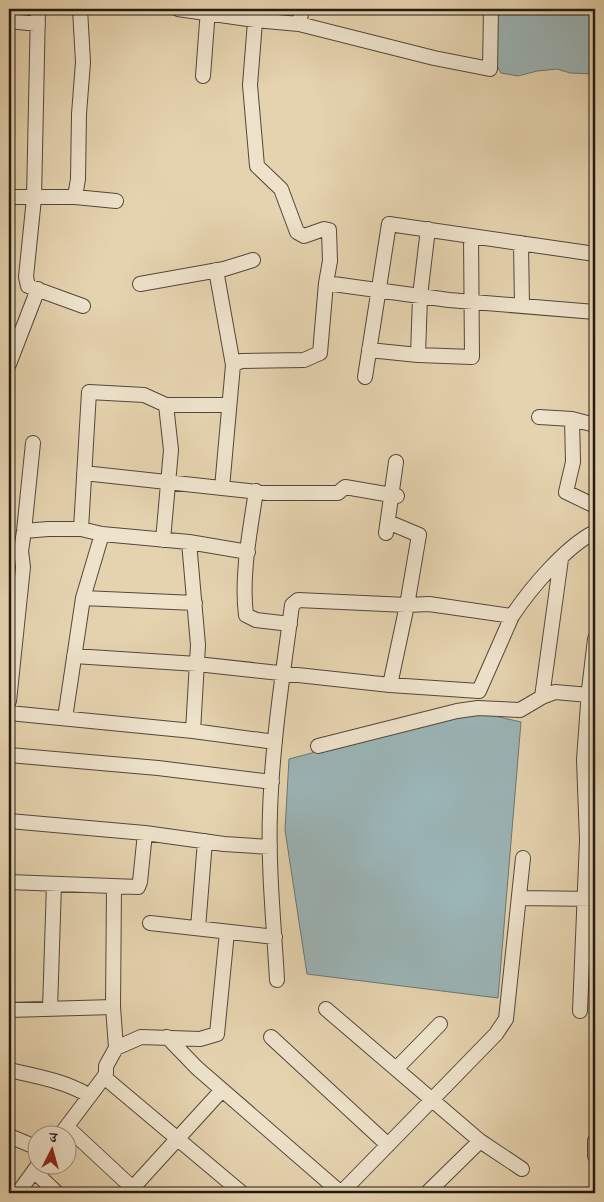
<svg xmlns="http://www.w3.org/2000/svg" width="604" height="1202" font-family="'Old Standard TT','Noto Serif Devanagari',serif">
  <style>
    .water { fill: #9bb5b7; stroke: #6b7775 }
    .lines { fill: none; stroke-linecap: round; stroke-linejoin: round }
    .minor-casing { stroke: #544839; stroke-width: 16 }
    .minor { stroke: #eee2cb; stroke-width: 14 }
  </style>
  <rect width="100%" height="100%" fill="#e5d3af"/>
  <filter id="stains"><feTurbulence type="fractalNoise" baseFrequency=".004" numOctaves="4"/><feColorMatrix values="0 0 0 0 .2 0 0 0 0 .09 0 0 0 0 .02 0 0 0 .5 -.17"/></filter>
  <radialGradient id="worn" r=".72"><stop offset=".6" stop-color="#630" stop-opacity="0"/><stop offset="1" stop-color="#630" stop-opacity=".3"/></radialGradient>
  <path class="water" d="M486,9H595V74L570,73L557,69L537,71L518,76L501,73L489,52Z
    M482,713L521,722L498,998L307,974L285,830L289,759L429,722Z"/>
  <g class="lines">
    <g class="minor-casing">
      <path id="minor" d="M38,9L34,198L26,277L28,286L83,306
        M178,9L255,20L299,24
        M302,9L299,24L434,58L490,69L491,9
        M9,21L38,24
        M203,76L208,9
        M9,197H75L116,201
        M75,197L78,179L79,114L83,62L80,9
        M521,243L522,306
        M216,270L233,365
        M326,283L449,300L595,312
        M140,284L224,269L253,260
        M369,350L418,355L472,357L471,236
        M418,355L420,296L428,229
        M9,364L38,289
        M365,377L389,224L595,254
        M539,417L572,419L595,425
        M572,419L573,462L566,492L595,506
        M84,473L267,493H338L345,487L397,496
        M222,488L233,365L241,361L304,360L320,353L326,283L330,261L329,230L324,229L304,236L297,232L281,189L257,166L250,85L256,9
        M256,491C250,531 241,576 246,615L256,620L290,624
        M388,522L419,535L407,605L390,685
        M81,529L89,392L144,395L166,405H229
        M24,531L48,529H81L102,534L189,542L248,552
        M386,533L396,462
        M163,540L171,450L166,405
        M189,542L198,645L193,731
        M83,598L195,603
        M74,656L197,664L390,685L479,691L512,616C530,589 566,546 595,532
        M542,697L561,559
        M9,701L23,567L21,551L24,531L33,443
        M9,713L193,731L275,742
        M65,718L83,598L102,534
        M318,746L457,711L478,708L520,710L542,697L555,692L589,695
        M9,755L158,768L272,782
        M9,821L145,833L224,844L270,847
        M9,882L138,887L140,882L145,833
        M114,887L113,1007L116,1048
        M519,898L595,899
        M150,923L275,937
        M198,928L205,841
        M277,980C274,925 268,869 270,813C272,743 283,674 292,605L298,600L407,605L429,604L512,616
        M50,1009L54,884
        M326,1009L480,1141L522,1169
        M9,1010L113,1007
        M580,1011L587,840L584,760L589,690L595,639
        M167,1037L197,1068L341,1193
        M271,1037L388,1145
        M396,1069L440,1024
        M9,1070C36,1076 65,1081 90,1096
        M104,1077L242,1193
        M67,1127L138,1193
        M61,1134L104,1077L106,1073V1066L116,1048L141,1037L200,1039L217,1034L227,932
        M9,1136L38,1148
        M595,1141V1156
        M34,1171L57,1193
        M18,1193L39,1164
        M128,1193L222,1090
        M341,1193L496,1034L506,1019L523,858
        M427,1193L480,1141"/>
    </g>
    <use href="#minor" class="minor"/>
  </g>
  <rect width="604" height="1202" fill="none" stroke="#e5d3af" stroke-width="30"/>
  <rect x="10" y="10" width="584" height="1182" fill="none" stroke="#241a12" stroke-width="2.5"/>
  <rect x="15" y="15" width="574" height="1172" fill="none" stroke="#241a12"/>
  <g transform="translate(52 1150) rotate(6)"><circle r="24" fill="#eee2cb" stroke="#9d9281"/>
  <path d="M0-4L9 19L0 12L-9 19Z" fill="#8f2418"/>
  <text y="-8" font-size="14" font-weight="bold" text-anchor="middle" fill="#241a12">उ</text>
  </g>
  <rect width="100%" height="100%" filter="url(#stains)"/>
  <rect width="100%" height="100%" fill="url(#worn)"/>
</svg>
